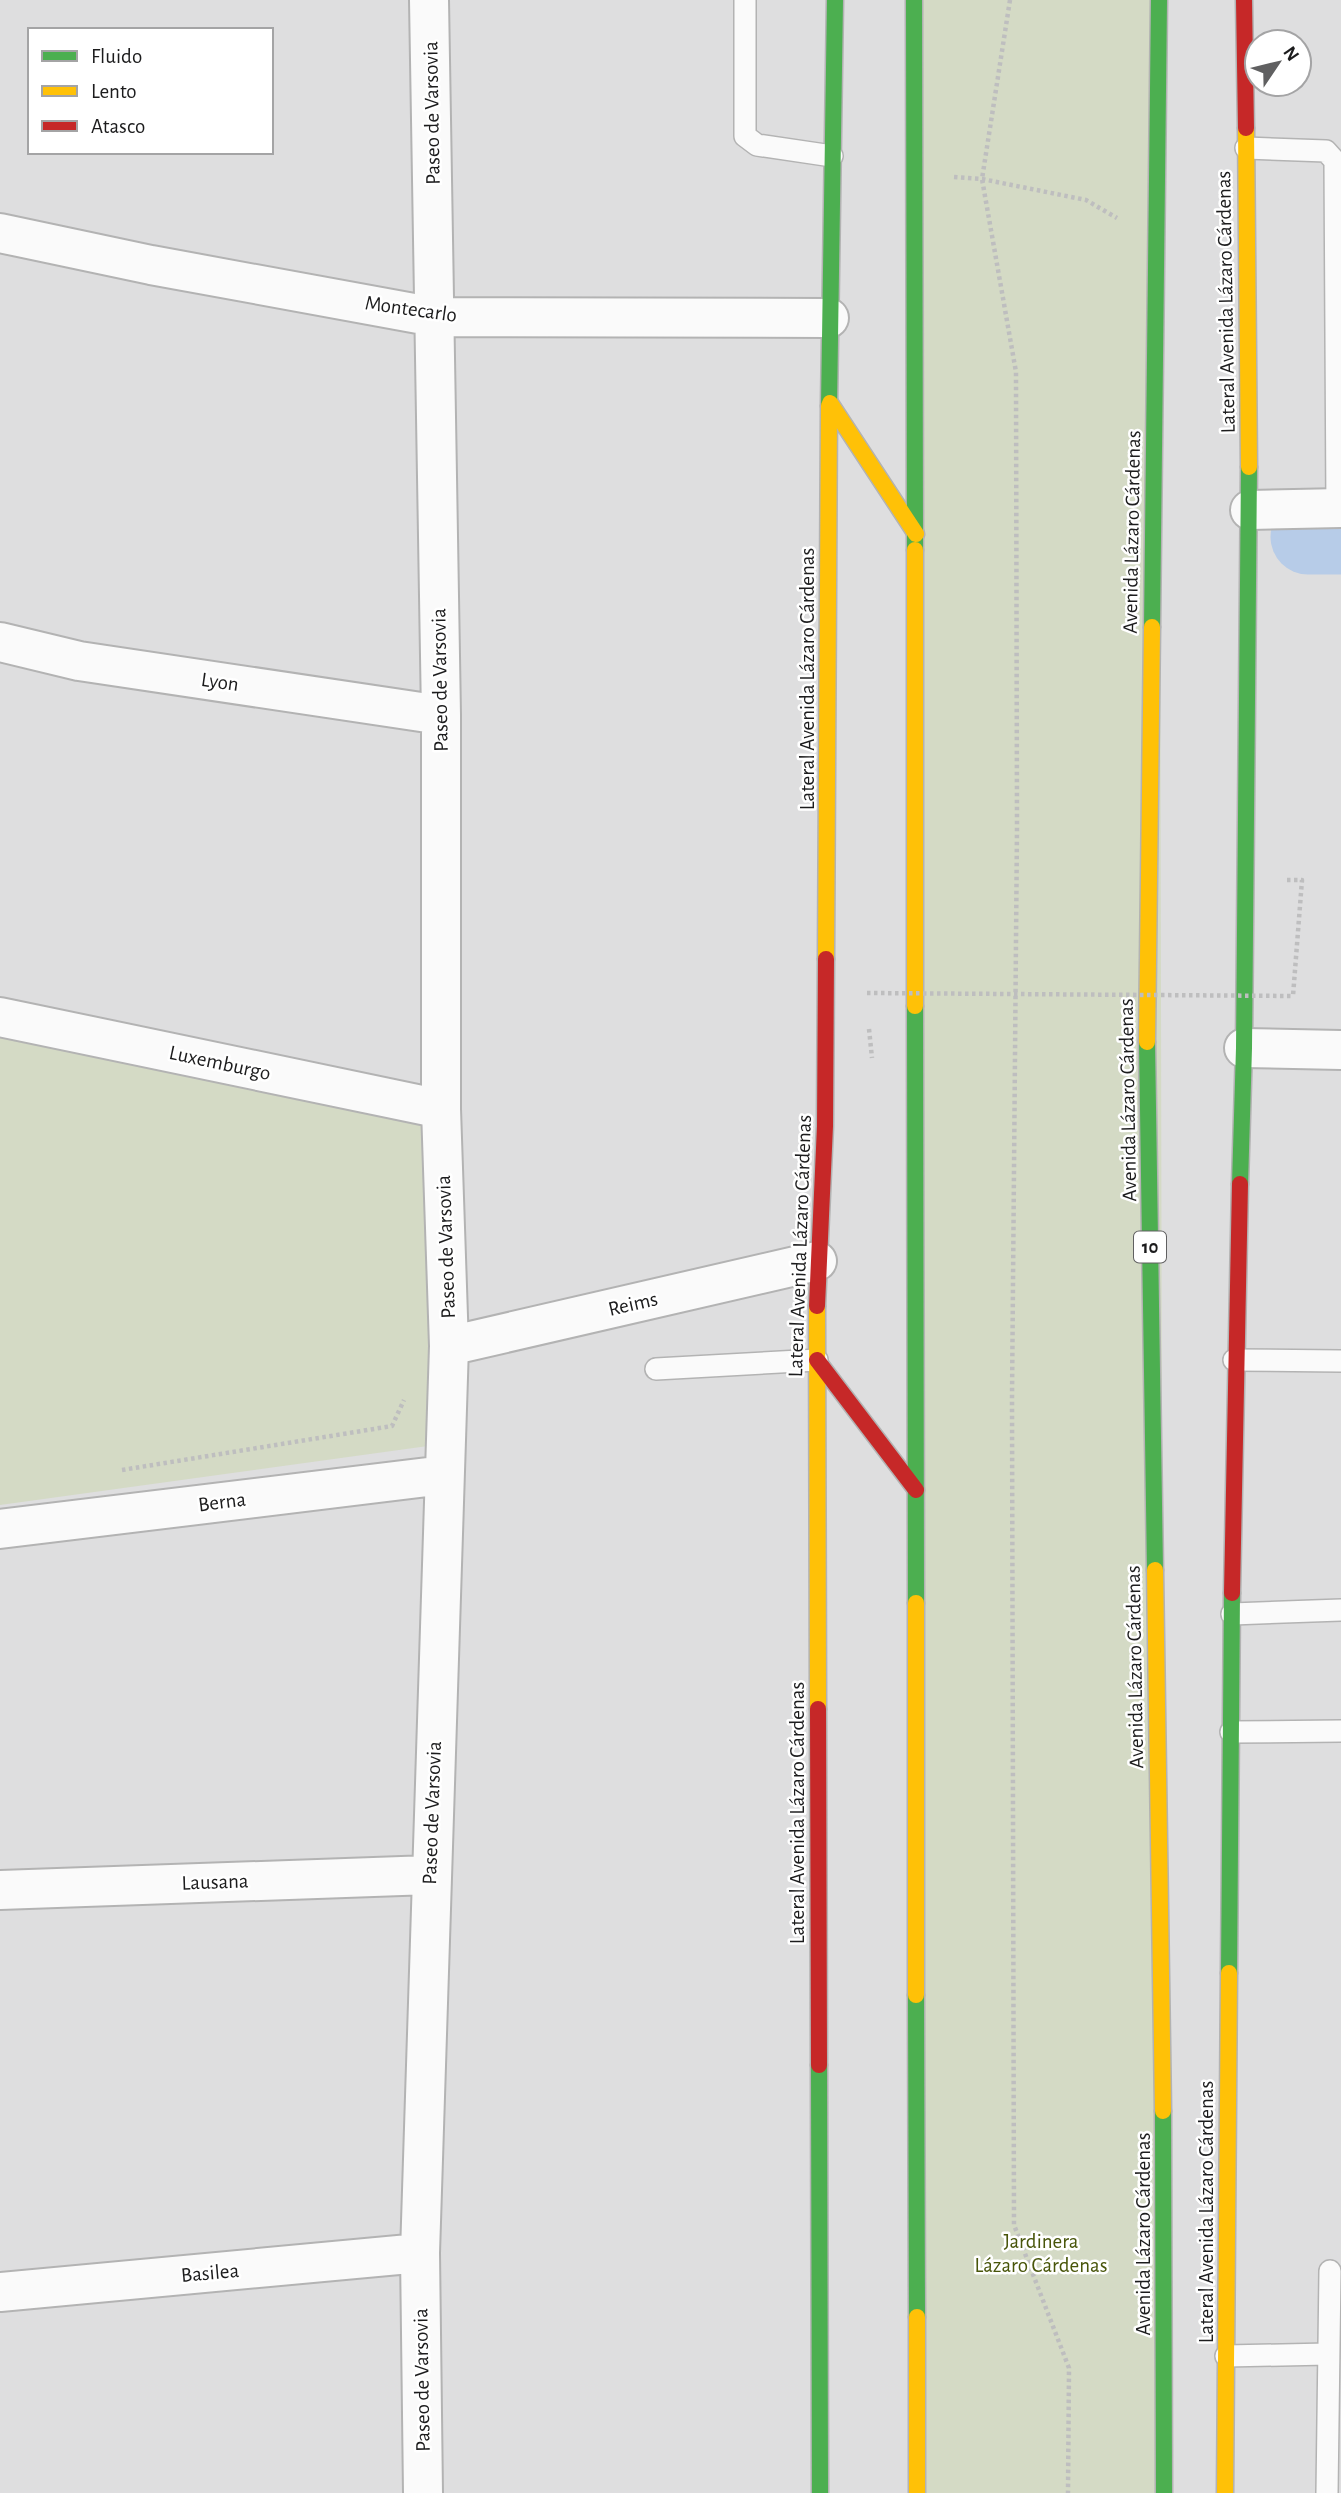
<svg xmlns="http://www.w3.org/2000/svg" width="1341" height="2493" font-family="'Alegreya Sans',sans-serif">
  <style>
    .green { fill: #d4dac5 }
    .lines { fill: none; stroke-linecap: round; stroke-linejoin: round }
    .river { stroke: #b7cce8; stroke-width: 75 }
    .lane-casing { stroke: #b3b3b3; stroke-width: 24 }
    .street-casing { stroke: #b3b3b3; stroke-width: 42 }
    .fast-casing { stroke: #b3b3b3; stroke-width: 19 }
    .slow-casing { stroke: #b3b3b3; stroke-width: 19 }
    .jam-casing { stroke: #b3b3b3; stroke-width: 19 }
    .path { stroke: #bebebf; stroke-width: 4.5; stroke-dasharray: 3.5 3.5; stroke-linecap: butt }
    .lane { stroke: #fafafa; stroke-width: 21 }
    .street { stroke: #fafafa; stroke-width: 38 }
    .fast { stroke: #4caf50; stroke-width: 16 }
    .slow { stroke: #ffc107; stroke-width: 16 }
    .jam { stroke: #c62828; stroke-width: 16 }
    .path-bridge { stroke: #bebebf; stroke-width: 4.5; stroke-dasharray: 3.5 3.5; stroke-linecap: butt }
    .labels { text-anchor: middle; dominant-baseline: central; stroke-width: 5; stroke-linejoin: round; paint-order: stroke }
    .shield { fill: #fff; stroke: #606061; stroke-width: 2 }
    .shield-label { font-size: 19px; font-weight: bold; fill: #1c1c1d }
    .street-label { font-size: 21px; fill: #1c1c1d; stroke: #fff }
    .park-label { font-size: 21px; fill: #48550a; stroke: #fff }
  </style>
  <rect width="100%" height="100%" fill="#dededf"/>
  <path class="green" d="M915,0H1159L1164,2493H917Z
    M0,1030L429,1119L428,1446L0,1505Z"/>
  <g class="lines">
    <path class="river" d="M1308,537H1341"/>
    <g class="lane-casing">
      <path id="lane" d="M745,0V136L757,145L832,156
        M1246,148L1326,151L1335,161L1337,508
        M1234,1360L1341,1361
        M656,1369L817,1360
        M1232,1614L1341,1610
        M1231,1732L1341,1731
        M1226,2356L1328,2354
        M1327,2493L1330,2271"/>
    </g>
    <g class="street-casing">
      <path id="street" d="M0,233L151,265L435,317L829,318
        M1250,510L1341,508
        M0,642L79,661L441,715
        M0,1017L441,1109
        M1244,1048L1341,1050
        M449,1346L817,1261
        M0,1529L444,1475
        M0,1890L430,1875
        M0,2292L420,2253
        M423,2493L420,2253L449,1346L441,1109V715L429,0"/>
    </g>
    <g class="fast-casing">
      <path id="fast" d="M914,0L915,550
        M829,406L835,0
        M1152,627L1159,0
        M915,1006L916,1603
        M1147,1042L1155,1570
        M1240,1184L1244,1048L1249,467
        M1229,1973L1232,1593
        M916,1995L917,2317
        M819,2065L820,2493
        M1163,2111L1164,2493"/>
    </g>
    <g class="slow-casing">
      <path id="slow" d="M1246,128L1249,467
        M830,403L916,534
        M915,550V1006
        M826,959L829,406
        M1147,1042L1152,627
        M817,1306L818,1709
        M1155,1570L1163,2111
        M916,1603V1995
        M917,2317V2493
        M1225,2493L1229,1973"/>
    </g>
    <g class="jam-casing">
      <path id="jam" d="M1244,0L1246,128
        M817,1306L825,1126L826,959
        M817,1360L916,1490
        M1232,1593L1240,1184
        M818,1709L819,2065"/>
    </g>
    <path class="path" d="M1010,0L982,179L1016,372L1017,827L1012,1398L1014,2225L1069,2368L1068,2493
      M954,177L982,179L1086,200L1117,218
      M1287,880H1302L1293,996
      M869,1029L872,1058
      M122,1470L392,1426L404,1400"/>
    <use href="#lane" class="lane"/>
    <use href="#street" class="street"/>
    <use href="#fast" class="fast"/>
    <use href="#slow" class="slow"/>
    <use href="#jam" class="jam"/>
    <path class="path-bridge" d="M867,993L1293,996"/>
  </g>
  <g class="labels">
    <rect class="shield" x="1134" y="1231.5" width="32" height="31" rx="5"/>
    <g class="shield-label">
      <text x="1150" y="1247">10</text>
    </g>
    <g class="street-label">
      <text transform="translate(432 113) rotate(-91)">Paseo de Varsovia</text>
      <text transform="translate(1226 302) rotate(-91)">Lateral Avenida Lázaro Cárdenas</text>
      <text transform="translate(411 309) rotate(8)">Montecarlo</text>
      <text transform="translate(1132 532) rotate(-89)">Avenida Lázaro Cárdenas</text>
      <text transform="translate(807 679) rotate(-90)">Lateral Avenida Lázaro Cárdenas</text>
      <text transform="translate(440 680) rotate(-91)">Paseo de Varsovia</text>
      <text transform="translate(220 682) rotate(8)">Lyon</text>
      <text transform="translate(220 1063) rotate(12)">Luxemburgo</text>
      <text transform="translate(1128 1100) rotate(-91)">Avenida Lázaro Cárdenas</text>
      <text transform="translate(800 1246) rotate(-88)">Lateral Avenida Lázaro Cárdenas</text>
      <text transform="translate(446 1247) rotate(-92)">Paseo de Varsovia</text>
      <text transform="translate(633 1304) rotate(-13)">Reims</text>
      <text transform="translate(222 1502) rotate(-7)">Berna</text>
      <text transform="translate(1135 1667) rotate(-91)">Avenida Lázaro Cárdenas</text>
      <text transform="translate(432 1813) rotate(-88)">Paseo de Varsovia</text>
      <text transform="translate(797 1813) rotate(-90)">Lateral Avenida Lázaro Cárdenas</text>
      <text transform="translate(215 1882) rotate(-2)">Lausana</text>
      <text transform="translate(1206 2212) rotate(-90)">Lateral Avenida Lázaro Cárdenas</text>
      <text transform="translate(1143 2234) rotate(-90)">Avenida Lázaro Cárdenas</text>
      <text transform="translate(210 2273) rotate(-5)">Basilea</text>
      <text transform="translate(422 2380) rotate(-91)">Paseo de Varsovia</text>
    </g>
    <g class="park-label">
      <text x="1041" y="2241">Jardinera<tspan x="1041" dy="24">Lázaro Cárdenas</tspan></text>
    </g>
  </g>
  <rect x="28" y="28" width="245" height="126" fill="#ffffff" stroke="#a4a4a5" stroke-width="2"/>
  <rect x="42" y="51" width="35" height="10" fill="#4caf50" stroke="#a4a4a5" stroke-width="2"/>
  <text x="91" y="63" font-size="21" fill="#1c1c1d">Fluido</text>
  <rect x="42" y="86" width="35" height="10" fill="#ffc107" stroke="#a4a4a5" stroke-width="2"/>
  <text x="91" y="98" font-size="21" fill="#1c1c1d">Lento</text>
  <rect x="42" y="121" width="35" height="10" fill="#c62828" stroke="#a4a4a5" stroke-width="2"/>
  <text x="91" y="133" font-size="21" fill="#1c1c1d">Atasco</text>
  <g transform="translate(1278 63) rotate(55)"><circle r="33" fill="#ffffff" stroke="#a4a4a5" stroke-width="2"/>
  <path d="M0-5L12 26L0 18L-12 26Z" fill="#606061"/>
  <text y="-10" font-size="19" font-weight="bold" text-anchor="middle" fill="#1c1c1d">N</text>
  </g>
</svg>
